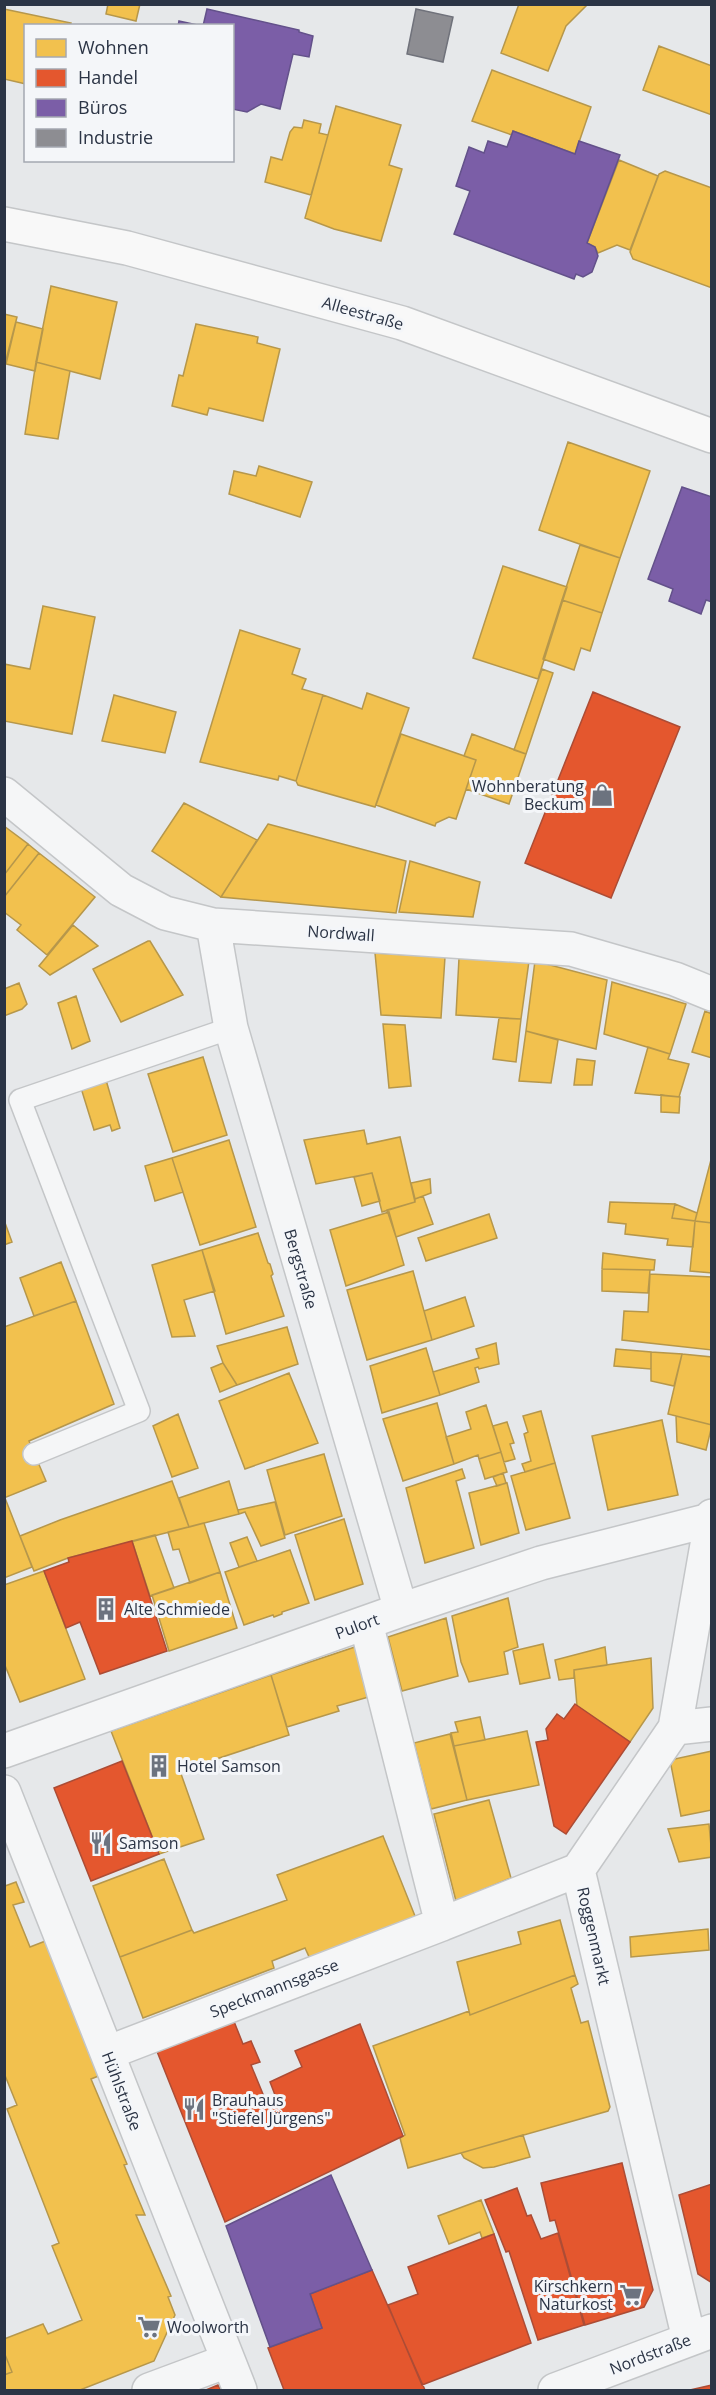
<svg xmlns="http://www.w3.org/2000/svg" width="716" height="2395" font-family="'Open Sans',sans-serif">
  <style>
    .homes { fill: #f2c14e; stroke: #b6974b; stroke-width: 1.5 }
    .shops { fill: #e4572e; stroke: #ac4c35; stroke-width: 1.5 }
    .offices { fill: #7b5ea7; stroke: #63518a; stroke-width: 1.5 }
    .industry { fill: #8d8d92; stroke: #70727b; stroke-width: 1.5 }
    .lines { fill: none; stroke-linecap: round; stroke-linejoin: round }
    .lane-casing { stroke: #c4c6c8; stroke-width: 24 }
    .street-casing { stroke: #c4c6c8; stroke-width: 36 }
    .secondary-casing { stroke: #c4c6c8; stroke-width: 36 }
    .lane { stroke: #f5f6f7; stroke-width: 21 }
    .street { stroke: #f5f6f7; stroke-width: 33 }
    .secondary { stroke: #f8f8f8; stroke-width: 33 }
    .labels { text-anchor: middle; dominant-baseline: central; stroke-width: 6; stroke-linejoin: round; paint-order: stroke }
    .street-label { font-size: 16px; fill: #2b3445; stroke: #f4f6f9 }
    .poi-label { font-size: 16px; fill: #2b3445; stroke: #f4f6f9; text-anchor: start }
  </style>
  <rect width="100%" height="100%" fill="#e6e8ea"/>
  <path class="homes" d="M108,4H140L136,21L106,14Z
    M519,4H588L566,26L548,71L501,53Z
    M4,9L71,23L70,26H26V84L4,79Z
    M659,46L712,66V115L643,90Z
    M492,70L591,107L575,154L513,131L512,135L472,121Z
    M336,106L401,125L389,165L402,169L381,241L334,229L305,218Z
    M304,120L321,124L319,133L328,135L311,195L265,182L271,157L282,160L290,132L294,127L302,128Z
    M619,160L658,176L630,250L617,245L598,253L595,247L587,243Z
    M665,171L712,188V288L633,259L630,252L659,174Z
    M51,286L117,302L100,379L36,362Z
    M4,314L17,317L4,368Z
    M16,322L43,329L35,371L6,364Z
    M196,324L258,337L257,343L280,349L263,421L209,408L207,415L172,406L179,375L183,376Z
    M36,362L70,371L58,439L25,434Z
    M568,442L650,471L620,558L539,530Z
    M259,466L312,482L300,517L229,494L234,471L256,476Z
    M580,545L620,558L602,613L562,600Z
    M503,566L567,587L538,679L473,658Z
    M562,600L602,613L590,651L581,648L574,670L543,659Z
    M43,606L95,617L72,734L4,721V664L30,669Z
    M240,630L300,649L292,674L306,679L302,689L323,695L296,781L279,776L278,780L200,762Z
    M542,669L553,673L526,754L514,750Z
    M367,693L409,708L375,807L298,785L296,781L323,695L362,709Z
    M114,695L176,712L165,753L102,741Z
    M401,734L476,760L456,819L449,817L436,823L435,826L376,805Z
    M472,734L526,754L509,804L466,789L476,760L464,756Z
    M184,803L257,840L221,897L152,851Z
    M268,824L406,861L396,913L221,897Z
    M4,826L28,844L4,875Z
    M28,844L39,853L4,897V875Z
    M39,853L95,897L47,955L17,930L21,925L4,912V897Z
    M410,861L480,882L473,917L399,912Z
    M73,925L98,946L50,975L39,966Z
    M148,941H150L183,995L121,1022L93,969Z
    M375,953L445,957L441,1018L381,1015Z
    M459,958L529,961L521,1019L456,1015Z
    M535,961L607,980L596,1049L526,1031Z
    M612,982L686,1004L670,1054L604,1034Z
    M19,983L27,1004L22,1009L4,1016V989Z
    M76,996L90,1041L72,1049L58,1003Z
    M705,1011L712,1014V1058L692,1052Z
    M499,1018L521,1019L516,1062L493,1059Z
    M383,1024L405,1025L411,1086L389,1088Z
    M526,1031L558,1040L551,1083L519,1081Z
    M648,1047L670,1054L668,1059L689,1064L679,1097L635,1093Z
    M203,1057L227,1135L173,1152L148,1074Z
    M577,1059L595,1061L592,1085H574Z
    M106,1080L120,1128L112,1131L110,1125L94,1130L81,1088Z
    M661,1095L680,1097L679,1113L661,1112Z
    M364,1130L367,1144L400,1137L415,1202L382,1212L372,1173L316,1184L304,1140Z
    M229,1140L256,1227L200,1245L172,1158Z
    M712,1156V1223L695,1221Z
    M172,1158L183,1192L155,1201L145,1166Z
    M372,1173L380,1201L362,1206L354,1177Z
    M430,1179L431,1193L415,1199L411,1183Z
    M423,1196L433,1224L396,1237L387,1210L415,1202V1199Z
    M610,1202L675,1204L672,1218L695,1221L693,1247L667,1245L668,1239L625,1234L626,1224L608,1222Z
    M675,1204L697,1213L695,1221L672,1218Z
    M389,1212L404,1265L346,1286L330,1230Z
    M489,1214L497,1238L426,1261L418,1238Z
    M4,1220L12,1242L4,1245Z
    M695,1221L712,1223V1273L690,1271Z
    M258,1233L268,1263L270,1264L273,1274L271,1276L284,1316L226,1334L202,1250Z
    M202,1250L215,1291L184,1300L195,1336L172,1337L152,1265Z
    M603,1253L655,1260L654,1270L602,1269Z
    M61,1262L76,1301L34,1316L20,1278Z
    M602,1269L650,1270L648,1293L602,1291Z
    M413,1271L432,1340L367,1360L347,1290Z
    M650,1274L712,1277V1350L622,1340L624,1311L648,1312Z
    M465,1297L474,1326L432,1340L424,1311Z
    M76,1301L114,1404L29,1441L46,1481L4,1498V1327Z
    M287,1327L298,1364L237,1385L223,1363L217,1346Z
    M496,1343L499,1364L479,1369L478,1367L475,1368L479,1382L440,1395L433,1372L479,1358L476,1349Z
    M426,1348L440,1395L382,1413L370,1366Z
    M616,1349L651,1352V1369L614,1366Z
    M651,1352L682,1354L674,1386L651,1381Z
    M682,1354L712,1357V1425L668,1414Z
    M223,1363L237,1385L220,1392L211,1368Z
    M289,1373L318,1443L245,1469L219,1401Z
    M437,1403L454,1464L403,1481L383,1419Z
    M486,1405L501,1452L479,1459L478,1455L454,1464L446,1437L471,1429L466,1412Z
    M541,1411L555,1463L525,1472L522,1464L531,1461L524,1434L528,1432L523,1416Z
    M178,1414L198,1468L172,1477L153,1426Z
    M676,1416L712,1425L706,1450L677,1442Z
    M662,1420L678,1495L608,1510L592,1436Z
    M507,1422L514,1443L510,1444L515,1459L504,1462L493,1426Z
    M501,1452L507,1472L485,1479L479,1459Z
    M324,1454L342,1516L285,1535L267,1470Z
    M555,1463L570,1518L526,1530L511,1476Z
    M462,1469L465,1478L456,1481L474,1548L425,1563L406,1488Z
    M503,1473L506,1483L497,1486L493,1477Z
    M172,1481L189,1527L68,1558L34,1571L20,1536L60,1520Z
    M229,1481L239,1514L189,1527L179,1498Z
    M507,1483L519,1533L481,1545L469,1493Z
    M5,1498L32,1567L4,1578V1498Z
    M275,1502L285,1538L261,1546L245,1512L239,1514L238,1510Z
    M344,1519L363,1584L315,1600L295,1535Z
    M204,1523L220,1572L190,1583L179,1549L173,1550L168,1532Z
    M155,1535L174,1588L150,1596L132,1541Z
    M247,1537L257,1561L239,1567L230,1543Z
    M290,1550L309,1603L282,1612V1614L274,1617L273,1615L244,1625L225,1572Z
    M44,1571L85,1679L20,1702L4,1663V1585Z
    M220,1572L237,1628L169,1651L152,1595Z
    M508,1598L518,1647L504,1652L508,1674L469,1682L461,1662L452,1616Z
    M446,1618L458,1676L402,1691L388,1637Z
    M543,1644L550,1678L520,1684L513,1651Z
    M355,1647L372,1696L337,1706L339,1711L287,1727L271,1675Z
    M605,1647L607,1665L574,1670V1678L559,1680L555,1660Z
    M651,1658L653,1708L630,1742L577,1706L574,1670Z
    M271,1675L289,1735L180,1771L204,1839L159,1854L111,1731Z
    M480,1717L485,1740L454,1746L451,1733L458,1732L455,1722Z
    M527,1731L539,1785L467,1800L454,1746Z
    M450,1734L467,1800L431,1809L414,1743Z
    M712,1751V1810L681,1816L670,1760Z
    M489,1800L511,1878L456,1901L434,1814Z
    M709,1824L712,1857L679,1862L668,1829Z
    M383,1836L417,1921L311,1961L305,1948L272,1961L274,1968L143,2018L120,1957L192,1930L194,1933L287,1900L277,1875Z
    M164,1859L192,1930L120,1957L93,1886Z
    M16,1882L24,1902L13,1905L30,1947L48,1940L101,2075L91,2079L127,2164L124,2165L145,2215H136L171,2296L168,2297L175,2315L154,2361L80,2390H4V2375L12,2372L4,2352V2339L43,2324L48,2334L82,2320L52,2246L59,2243L7,2109L17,2105L4,2073V1884L5,1886Z
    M560,1920L575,1975L470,2015L457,1962L521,1944L518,1932Z
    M708,1929L709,1950L631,1957L630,1937Z
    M575,1975L578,1984L571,1988L581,2023L588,2021L610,2107L608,2111L408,2168L400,2138L405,2135L373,2046L469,2011L470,2015Z
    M523,2135L530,2157L494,2167L483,2168L464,2158L461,2153Z
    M481,2200L494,2234L482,2238L480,2232L449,2244L438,2216Z
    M4,2352L12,2372L4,2375Z"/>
  <path class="shops" d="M593,692L680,727L611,898L525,863Z
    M132,1541L167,1651L100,1674L80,1622L66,1628L44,1571L69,1562L68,1558Z
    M575,1704L630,1742L566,1834L554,1826L536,1742L548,1740L546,1729L557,1714L564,1719Z
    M122,1761L159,1854L91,1881L54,1788Z
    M233,2019L243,2044L251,2041L260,2062L251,2065L265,2099L275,2095L270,2082L302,2067L295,2051L360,2024L403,2136L225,2222L156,2049Z
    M622,2163L653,2290L644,2307L585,2325L555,2220L550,2221L541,2183Z
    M712,2184V2283L698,2274L679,2195Z
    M517,2188L527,2216L531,2215L541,2239L558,2233L584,2325L538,2340L509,2251L506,2252L485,2200Z
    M494,2234L531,2343L422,2385L388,2305L418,2294L408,2267Z
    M372,2270L425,2390H284L268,2348L322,2328L310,2294Z
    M218,2385L221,2390H206Z
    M712,2385V2390H690Z"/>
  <path class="offices" d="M207,9L299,30V32L313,36L309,57L293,54L280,109L261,104L247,112L232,109V26H203Z
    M179,21L202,26H178Z
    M513,131L575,154L579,141L620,155L587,243L595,247L598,256L592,272L583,277L576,274L574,279L454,234L470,191L456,186L469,147L484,153L488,141L507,147Z
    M682,487L712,497V602L706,600L701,614L669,601L673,589L648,579Z
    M331,2175L372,2270L310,2294L322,2328L270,2347L226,2226Z"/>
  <path class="industry" d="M416,9L453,17L443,62L407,54Z"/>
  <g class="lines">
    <g class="lane-casing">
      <path id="lane" d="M34,1454L139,1411L20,1100L231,1028"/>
    </g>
    <g class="street-casing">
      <path id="street" d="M4,794L121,890L165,913L213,925L571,949L675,979L712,994
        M213,925L231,1028L401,1610
        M366,1623L442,1924L578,1870
        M675,1728L712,1724
        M4,1751L401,1610L541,1563L710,1520
        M4,1792L240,2390
        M107,2053L442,1924
        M689,2339L578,1870L675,1728L712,1516
        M149,2390L227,2361
        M555,2390L712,2331"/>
    </g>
    <g class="secondary-casing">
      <path id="secondary" d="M4,224L127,248L402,323L712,436"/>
    </g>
    <use href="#lane" class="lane"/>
    <use href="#street" class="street"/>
    <use href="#secondary" class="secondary"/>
  </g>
  <defs>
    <g id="shop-bare" transform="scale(1.8)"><path d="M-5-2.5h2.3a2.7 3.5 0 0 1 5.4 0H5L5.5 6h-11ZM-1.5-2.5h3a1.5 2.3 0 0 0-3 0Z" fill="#6c737f" stroke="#f4f6f9" stroke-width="2.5" paint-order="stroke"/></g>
    <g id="building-bare" transform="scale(1.8)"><path d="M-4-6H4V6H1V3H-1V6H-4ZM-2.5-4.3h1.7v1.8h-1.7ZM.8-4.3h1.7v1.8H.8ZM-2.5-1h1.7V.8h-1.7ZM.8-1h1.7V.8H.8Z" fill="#6c737f" stroke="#f4f6f9" stroke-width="2.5" paint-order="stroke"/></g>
    <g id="restaurant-bare" transform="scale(1.8)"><path d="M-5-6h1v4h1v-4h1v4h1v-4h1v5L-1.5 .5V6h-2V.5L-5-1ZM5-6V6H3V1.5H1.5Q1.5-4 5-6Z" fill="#6c737f" stroke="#f4f6f9" stroke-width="2.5" paint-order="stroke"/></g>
    <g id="supermarket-bare" transform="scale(1.8)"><path d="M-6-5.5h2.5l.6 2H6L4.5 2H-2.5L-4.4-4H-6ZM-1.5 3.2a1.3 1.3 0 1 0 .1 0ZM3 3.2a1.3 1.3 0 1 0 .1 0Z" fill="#6c737f" stroke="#f4f6f9" stroke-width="2.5" paint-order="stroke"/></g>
  </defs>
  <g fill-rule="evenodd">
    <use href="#shop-bare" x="602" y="795"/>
    <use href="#building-bare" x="106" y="1609"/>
    <use href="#building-bare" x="159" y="1766"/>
    <use href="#restaurant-bare" x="101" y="1843"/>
    <use href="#restaurant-bare" x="194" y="2109"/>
    <use href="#supermarket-bare" x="631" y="2295"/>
    <use href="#supermarket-bare" x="149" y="2327"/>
  </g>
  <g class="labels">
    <g class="street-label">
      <text transform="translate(363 313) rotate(16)">Alleestraße</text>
      <text transform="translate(341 933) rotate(4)">Nordwall</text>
      <text transform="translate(301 1269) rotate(74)">Bergstraße</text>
      <text transform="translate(357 1626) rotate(-20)">Pulort</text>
      <text transform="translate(594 1936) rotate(77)">Roggenmarkt</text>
      <text transform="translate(274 1988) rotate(-21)">Speckmannsgasse</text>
      <text transform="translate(122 2091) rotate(69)">Hühlstraße</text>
      <text transform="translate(650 2354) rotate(-21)">Nordstraße</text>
    </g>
    <g class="poi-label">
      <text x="584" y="786" text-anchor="end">Wohnberatung<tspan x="584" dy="18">Beckum</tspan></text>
      <text x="124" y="1609">Alte Schmiede</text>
      <text x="177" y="1766">Hotel Samson</text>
      <text x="119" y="1843">Samson</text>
      <text x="212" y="2100">Brauhaus<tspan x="212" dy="18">"Stiefel Jürgens"</tspan></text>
      <text x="613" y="2286" text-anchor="end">Kirschkern<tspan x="613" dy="18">Naturkost</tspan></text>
      <text x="167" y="2327">Woolworth</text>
    </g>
  </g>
  <rect width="716" height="2395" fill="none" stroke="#2b3445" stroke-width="12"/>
  <rect x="24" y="24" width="210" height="138" fill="#f4f6f9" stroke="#a4a8b1" stroke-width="1.5"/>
  <rect x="36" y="39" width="30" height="18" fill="#f2c14e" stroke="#a4a8b1" stroke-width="1.5"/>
  <text x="78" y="54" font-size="18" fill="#2b3445">Wohnen</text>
  <rect x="36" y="69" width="30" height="18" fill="#e4572e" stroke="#a4a8b1" stroke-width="1.5"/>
  <text x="78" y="84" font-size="18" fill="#2b3445">Handel</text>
  <rect x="36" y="99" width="30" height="18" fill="#7b5ea7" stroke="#a4a8b1" stroke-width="1.5"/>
  <text x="78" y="114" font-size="18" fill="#2b3445">Büros</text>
  <rect x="36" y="129" width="30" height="18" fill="#8d8d92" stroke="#a4a8b1" stroke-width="1.5"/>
  <text x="78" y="144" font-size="18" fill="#2b3445">Industrie</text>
</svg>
